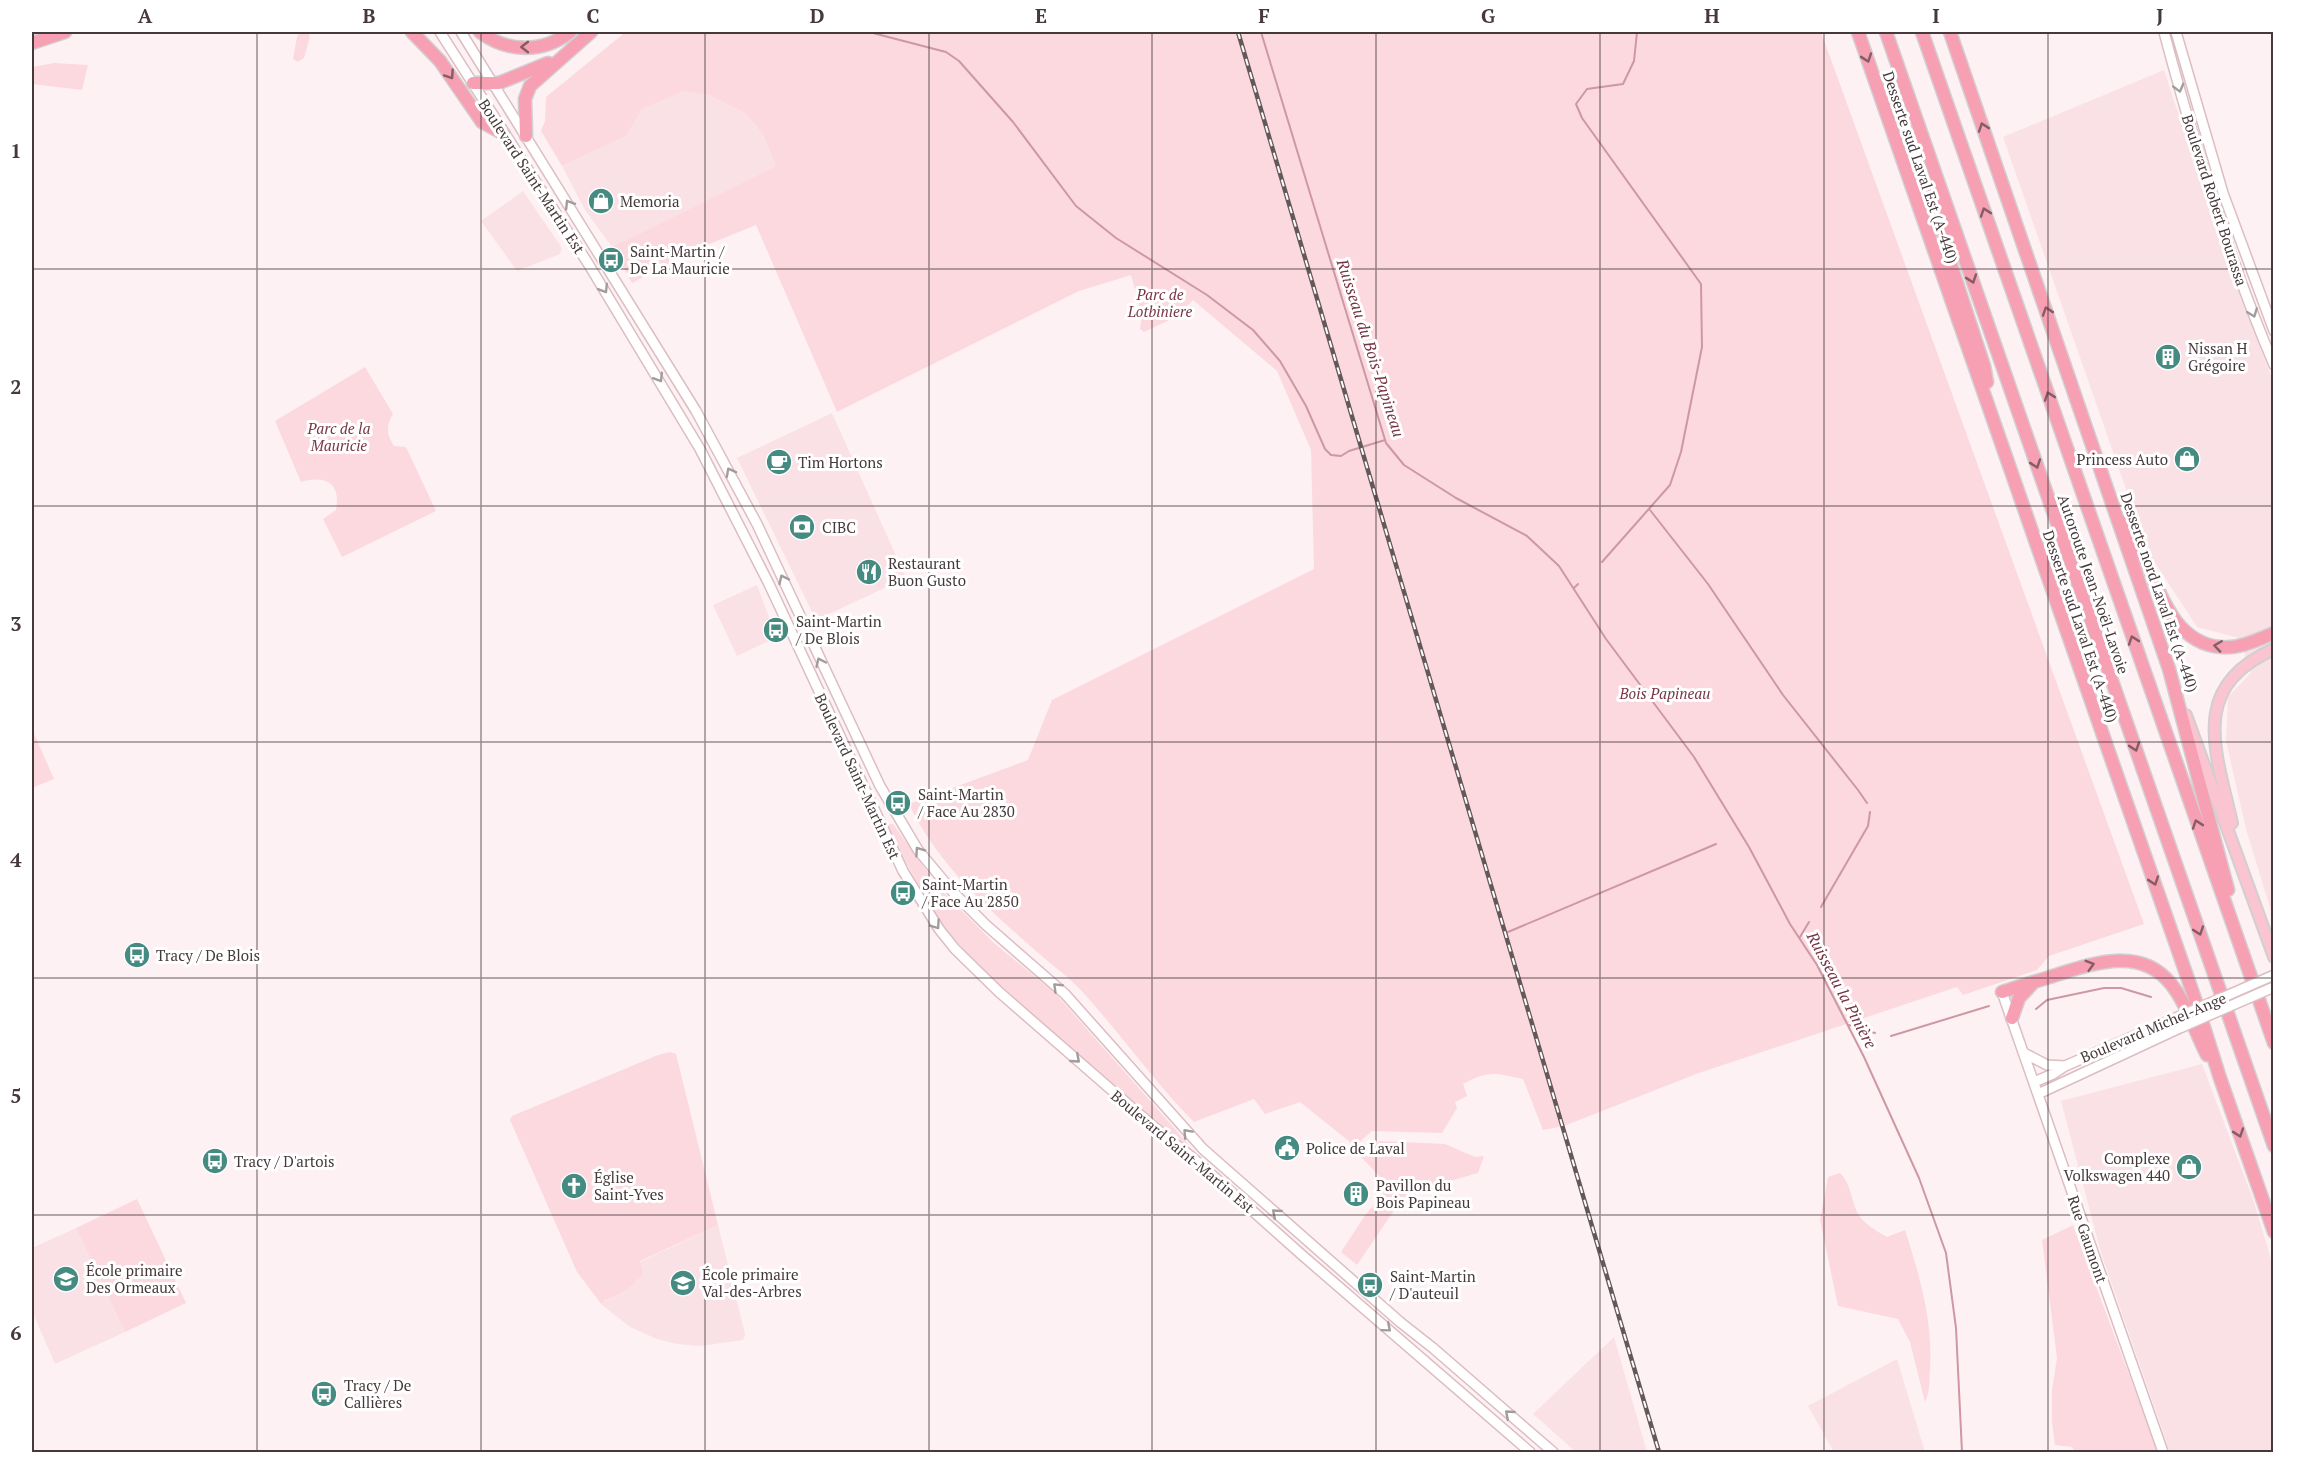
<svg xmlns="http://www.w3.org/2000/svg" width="2305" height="1484" font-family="'PT Serif',serif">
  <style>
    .built { fill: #fae1e6 }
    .green { fill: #fbd9df }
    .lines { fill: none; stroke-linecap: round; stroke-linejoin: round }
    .stream { stroke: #cd98a3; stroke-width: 2 }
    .secondary-casing { stroke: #dcbdc2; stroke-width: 12 }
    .primary-casing { stroke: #d3cfd0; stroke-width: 14 }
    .highway-casing { stroke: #d3cfd0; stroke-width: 15 }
    .secondary { stroke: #fff; stroke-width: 9 }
    .primary { stroke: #fac5d1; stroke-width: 10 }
    .highway { stroke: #f79fb3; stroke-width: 12 }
    .rail-casing { stroke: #65585a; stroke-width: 4.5 }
    .rail { stroke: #fff; stroke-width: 2; stroke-dasharray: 7; stroke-linecap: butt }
    .secondary-bridge-casing { stroke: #dcbdc2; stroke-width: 12; stroke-linecap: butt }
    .secondary-bridge { stroke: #fff; stroke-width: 9 }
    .oneway { stroke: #845d65 }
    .oneway2 { stroke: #a29c9d }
    .grid { fill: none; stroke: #46393b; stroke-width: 1.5; stroke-opacity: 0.55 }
    .labels { text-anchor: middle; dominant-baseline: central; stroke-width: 6; stroke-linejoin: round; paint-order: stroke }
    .street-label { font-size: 15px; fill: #46393b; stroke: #fff }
    .poi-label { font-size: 15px; fill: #46393b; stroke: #fff; text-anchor: start }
    .park-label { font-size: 15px; font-style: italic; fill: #783647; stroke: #fff }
    .water-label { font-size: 16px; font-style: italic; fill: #753344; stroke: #fff }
    .neatline { fill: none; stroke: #46393b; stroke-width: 2 }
    .grid-label { font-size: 20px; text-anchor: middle; font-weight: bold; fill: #46393b }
  </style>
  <rect width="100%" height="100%" fill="#fef1f3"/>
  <path class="built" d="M2164,70L2225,257L2273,381L2274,910L2271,911L2246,829L2226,741L2228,697L2251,673L2239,638L2197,627L2148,552L2003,137Z
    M683,90L709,95L745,113L763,135L776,166L612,247L585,210L562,166L626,136L642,109Z
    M523,191L562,248L560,254L517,271L481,221Z
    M832,413L906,578L816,620L737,458Z
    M757,585L775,633L771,640L737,656L713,605Z
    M2202,1064L2254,1202L2273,1266V1452H2170L2101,1253L2061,1101Z
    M718,1225L745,1334L743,1340L700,1346L677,1344L657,1339L630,1327L602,1305L604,1300L612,1298L638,1280L640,1262Z
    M76,1228L125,1332L55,1364L32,1311V1248Z
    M1614,1337L1647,1452H1576L1533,1414Z
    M1897,1359L1925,1452H1834L1808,1406Z"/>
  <path class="green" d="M300,32H307L310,36L304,58L298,62L293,59L297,37Z
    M623,32H1821L2144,924L2049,956L2037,970L1963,995L1957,987L1696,1074L1564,1126L1543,1130L1523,1079C1495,1073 1489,1070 1463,1084L1467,1096L1455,1102L1457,1108L1442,1133L1372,1131L1355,1146L1300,1102L1265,1114L1254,1099L1194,1122C1155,1083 1124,1038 1087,997C1073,980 1053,966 1036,951C988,909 936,862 909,804L1028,760L1052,700L1314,569L1311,450L1277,371L1193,300L1176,317L1144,332L1140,329L1142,315L1131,275L1079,291L837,412L756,225L697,249L632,283L612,247L776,166L763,135L745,113L709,95L683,91L642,109L626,136L562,166L541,131L545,121L546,97L622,35Z
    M54,63L88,65L82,90L32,84V67Z
    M365,367L393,414C386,426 386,434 394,446L406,447L436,511L342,557L323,519L336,510C341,483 326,475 301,482L275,421Z
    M32,729L54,779L32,788Z
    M890,824H893L938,887L994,943L1055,993L1190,1146L1153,1120L976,964L942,924L899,851L887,827Z
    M670,1052L676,1054L718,1225L640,1261L643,1274C634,1285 618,1297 604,1300L602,1305L577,1272L510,1120L512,1116L658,1055Z
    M1379,1141L1445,1144L1475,1157L1484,1156L1478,1173L1411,1192L1399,1203L1357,1265L1341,1252L1366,1214L1381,1197V1187L1389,1186L1361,1157Z
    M1840,1173C1851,1184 1851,1199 1857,1212C1863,1224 1877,1231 1887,1237L1905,1230C1920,1277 1933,1321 1930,1370C1929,1381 1930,1392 1925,1402L1910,1342L1898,1319L1838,1306L1820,1220L1828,1177Z
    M137,1199L186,1303L125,1332L76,1228Z
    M2073,1225L2158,1452H2075L2072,1447L2055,1445L2052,1422V1390L2057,1358L2042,1240Z"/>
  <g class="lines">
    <path class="stream" d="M869,32L946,52L959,61L1013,122L1076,206L1116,238L1207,295L1253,330L1280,361L1306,406L1325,449L1331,455L1341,456L1349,451L1385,440
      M1261,32L1386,443L1404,465L1456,498L1527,536L1559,566L1606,639L1694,757L1749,847L1790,924L1817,965L1864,1057L1919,1178L1946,1253L1956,1328L1962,1452
      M1650,510L1708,584L1783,695L1858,790L1867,803
      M1602,562L1670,485L1681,452L1702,347L1701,284L1582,118L1576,104L1587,89L1623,84L1634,61L1637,32
      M1574,588L1578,584
      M1821,907L1868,826L1870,812
      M1508,932L1716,844
      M1800,937L1809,922
      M2036,1009L2047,1000L2104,988H2121L2151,997
      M1849,1025L1875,1033
      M1891,1036L1989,1006"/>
    <g class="secondary-casing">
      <path id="secondary" d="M440,32L589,265L700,449L769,584L903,871L939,929L955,949L999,992L1154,1127L1193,1158L1302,1255L1530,1452
        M461,32L696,411L757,524L880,786L918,850L953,892L986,925L1065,994L1203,1149L1400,1322L1433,1348L1553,1452
        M2164,32C2194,145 2228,257 2274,365
        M2176,32L2223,193L2274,331
        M2002,992L2163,1452
        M2024,1053L2047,1065L2065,1066
        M2034,1082L2053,1074L2065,1066L2178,1017
        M2038,1094L2182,1027"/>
    </g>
    <g class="primary-casing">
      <path id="primary" d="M2186,715L2274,957
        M2232,823C2216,751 2188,687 2274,649"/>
    </g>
    <g class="highway-casing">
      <path id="highway" d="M412,32L440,61L482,122L504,134
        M480,32C508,53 543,53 570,32
        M1858,32L2196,1002L2220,1078L2274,1232
        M1886,32L2274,1146
        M1922,32L2274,1043
        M1950,32L2169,669L2228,890
        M32,43L65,32
        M473,83H499L548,63
        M526,136L525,99L530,86L591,32
        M1933,188L1950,262L1984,366L1987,382
        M2126,521C2132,533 2139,546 2144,558C2160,593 2175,644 2221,647C2239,649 2257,640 2274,633
        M2002,992C2020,986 2038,981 2056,975C2094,963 2141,946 2171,984C2187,1004 2195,1032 2207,1055
        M2012,1018L2019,998L2033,983"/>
    </g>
    <use href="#secondary" class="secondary"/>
    <use href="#primary" class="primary"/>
    <use href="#highway" class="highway"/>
    <g class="rail-casing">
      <path id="rail" d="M1238,32L1659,1452"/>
    </g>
    <use href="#rail" class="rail"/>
    <g class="secondary-bridge-casing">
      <path id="secondary-bridge" d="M2178,1017L2274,975
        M2182,1027L2274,987"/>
    </g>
    <use href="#secondary-bridge" class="secondary-bridge"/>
  </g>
  <defs><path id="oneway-chevron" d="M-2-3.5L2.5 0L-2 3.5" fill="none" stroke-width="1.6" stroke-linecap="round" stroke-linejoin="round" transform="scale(1.5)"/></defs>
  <g class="oneway">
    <use href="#oneway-chevron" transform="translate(525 47) rotate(-180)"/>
    <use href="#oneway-chevron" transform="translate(1867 58) rotate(71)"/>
    <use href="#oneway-chevron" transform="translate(450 75) rotate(56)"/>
    <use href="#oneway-chevron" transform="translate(1983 127) rotate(-109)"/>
    <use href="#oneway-chevron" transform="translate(1985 212) rotate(-109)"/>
    <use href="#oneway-chevron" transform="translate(1972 279) rotate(71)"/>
    <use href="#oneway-chevron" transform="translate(2047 311) rotate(-109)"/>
    <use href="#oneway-chevron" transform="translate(2049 396) rotate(-109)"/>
    <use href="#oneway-chevron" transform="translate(2036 464) rotate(71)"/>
    <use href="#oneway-chevron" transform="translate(2133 640) rotate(-109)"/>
    <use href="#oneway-chevron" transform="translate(2218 646) rotate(-172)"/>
    <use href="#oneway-chevron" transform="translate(2135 747) rotate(71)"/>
    <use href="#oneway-chevron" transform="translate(2197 824) rotate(-109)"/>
    <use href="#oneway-chevron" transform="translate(2154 881) rotate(71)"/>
    <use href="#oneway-chevron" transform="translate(2199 931) rotate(71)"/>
    <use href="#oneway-chevron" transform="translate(2090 965) rotate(-16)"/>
    <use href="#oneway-chevron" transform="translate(2239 1133) rotate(71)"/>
  </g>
  <g class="oneway2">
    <use href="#oneway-chevron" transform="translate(2179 88) rotate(75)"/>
    <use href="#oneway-chevron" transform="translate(569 204) rotate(-122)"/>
    <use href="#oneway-chevron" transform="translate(604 289) rotate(58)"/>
    <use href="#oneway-chevron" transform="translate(2253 313) rotate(69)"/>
    <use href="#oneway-chevron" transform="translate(659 378) rotate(58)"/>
    <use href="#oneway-chevron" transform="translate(730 472) rotate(-118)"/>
    <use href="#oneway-chevron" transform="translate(783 579) rotate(-115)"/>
    <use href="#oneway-chevron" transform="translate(820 662) rotate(-115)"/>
    <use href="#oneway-chevron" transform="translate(919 851) rotate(-125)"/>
    <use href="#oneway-chevron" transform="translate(936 925) rotate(55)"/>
    <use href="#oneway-chevron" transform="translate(1057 987) rotate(-136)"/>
    <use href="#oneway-chevron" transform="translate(1076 1059) rotate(41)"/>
    <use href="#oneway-chevron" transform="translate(1187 1133) rotate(-133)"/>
    <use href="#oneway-chevron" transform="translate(1276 1213) rotate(-139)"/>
    <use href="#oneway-chevron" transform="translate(1387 1328) rotate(40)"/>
    <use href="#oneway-chevron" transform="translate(1509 1414) rotate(-139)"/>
  </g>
  <path class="grid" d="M257,32V1452M481,32V1452M705,32V1452M929,32V1452M1152,32V1452M1376,32V1452M1600,32V1452M1824,32V1452M2048,32V1452M32,269H2274M32,506H2274M32,742H2274M32,978H2274M32,1215H2274"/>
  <defs>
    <g id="shop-disc" transform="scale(1.35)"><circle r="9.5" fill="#458b82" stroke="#fff"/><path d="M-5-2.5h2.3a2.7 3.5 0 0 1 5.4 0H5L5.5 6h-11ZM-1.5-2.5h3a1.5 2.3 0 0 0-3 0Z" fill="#fff"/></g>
    <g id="bus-disc" transform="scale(1.35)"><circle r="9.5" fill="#458b82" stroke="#fff"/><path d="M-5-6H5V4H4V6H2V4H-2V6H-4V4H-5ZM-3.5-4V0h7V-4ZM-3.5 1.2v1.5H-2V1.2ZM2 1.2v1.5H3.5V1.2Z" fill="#fff"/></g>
    <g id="building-disc" transform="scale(1.35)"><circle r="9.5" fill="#458b82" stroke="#fff"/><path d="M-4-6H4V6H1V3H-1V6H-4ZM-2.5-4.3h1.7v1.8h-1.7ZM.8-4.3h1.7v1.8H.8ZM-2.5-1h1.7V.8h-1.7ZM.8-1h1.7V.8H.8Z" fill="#fff"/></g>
    <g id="cafe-disc" transform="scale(1.35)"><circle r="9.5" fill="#458b82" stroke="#fff"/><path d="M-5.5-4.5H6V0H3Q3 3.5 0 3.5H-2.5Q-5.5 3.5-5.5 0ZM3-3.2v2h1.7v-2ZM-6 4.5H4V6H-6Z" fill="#fff"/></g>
    <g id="bank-disc" transform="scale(1.35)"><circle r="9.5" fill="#458b82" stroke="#fff"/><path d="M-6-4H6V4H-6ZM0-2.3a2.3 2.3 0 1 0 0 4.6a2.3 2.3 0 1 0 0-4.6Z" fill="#fff"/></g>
    <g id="restaurant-disc" transform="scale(1.35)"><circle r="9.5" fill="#458b82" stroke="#fff"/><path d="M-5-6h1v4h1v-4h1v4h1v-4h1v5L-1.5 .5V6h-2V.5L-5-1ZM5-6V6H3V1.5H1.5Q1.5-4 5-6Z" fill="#fff"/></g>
    <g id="civic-disc" transform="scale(1.35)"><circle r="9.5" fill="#458b82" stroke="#fff"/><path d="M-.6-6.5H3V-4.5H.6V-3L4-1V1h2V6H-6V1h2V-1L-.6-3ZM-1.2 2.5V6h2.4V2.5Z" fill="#fff"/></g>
    <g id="church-disc" transform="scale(1.35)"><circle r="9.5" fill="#458b82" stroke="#fff"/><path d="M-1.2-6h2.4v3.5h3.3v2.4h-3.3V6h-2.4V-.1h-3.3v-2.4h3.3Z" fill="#fff"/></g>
    <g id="school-disc" transform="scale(1.35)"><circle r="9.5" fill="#458b82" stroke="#fff"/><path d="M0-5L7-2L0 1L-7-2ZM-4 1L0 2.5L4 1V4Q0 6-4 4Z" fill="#fff"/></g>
  </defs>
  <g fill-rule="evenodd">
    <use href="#shop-disc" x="601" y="201"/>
    <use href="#bus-disc" x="611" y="260"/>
    <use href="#building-disc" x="2168" y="357"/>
    <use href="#shop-disc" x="2187" y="459"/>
    <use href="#cafe-disc" x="779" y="462"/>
    <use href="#bank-disc" x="802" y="527"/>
    <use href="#restaurant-disc" x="869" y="572"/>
    <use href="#bus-disc" x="776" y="630"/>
    <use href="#bus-disc" x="898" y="803"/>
    <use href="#bus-disc" x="903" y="893"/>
    <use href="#bus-disc" x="137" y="955"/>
    <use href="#civic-disc" x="1287" y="1148"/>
    <use href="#bus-disc" x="215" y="1161"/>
    <use href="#shop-disc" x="2189" y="1167"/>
    <use href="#church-disc" x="574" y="1186"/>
    <use href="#building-disc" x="1356" y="1194"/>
    <use href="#school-disc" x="66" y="1279"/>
    <use href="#school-disc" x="683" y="1283"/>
    <use href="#bus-disc" x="1370" y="1285"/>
    <use href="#bus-disc" x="324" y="1394"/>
  </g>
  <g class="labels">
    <g class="street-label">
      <text transform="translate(1921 167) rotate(71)">Desserte sud Laval Est (A-440)</text>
      <text transform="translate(532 176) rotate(57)">Boulevard Saint-Martin Est</text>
      <text transform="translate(2215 200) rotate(72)">Boulevard Robert Bourassa</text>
      <text transform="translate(2094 584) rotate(71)">Autoroute Jean-Noël-Lavoie</text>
      <text transform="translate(2160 592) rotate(71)">Desserte nord Laval Est (A-440)</text>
      <text transform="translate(2081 626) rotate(71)">Desserte sud Laval Est (A-440)</text>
      <text transform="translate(858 776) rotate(65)">Boulevard Saint-Martin Est</text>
      <text transform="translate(2153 1027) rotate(-23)">Boulevard Michel-Ange</text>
      <text transform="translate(1183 1151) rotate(40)">Boulevard Saint-Martin Est</text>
      <text transform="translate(2088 1239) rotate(71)">Rue Gaumont</text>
    </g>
    <g class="poi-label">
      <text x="620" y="201">Memoria</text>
      <text x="630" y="251">Saint-Martin /<tspan x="630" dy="17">De La Mauricie</tspan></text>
      <text x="2188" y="348">Nissan H<tspan x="2188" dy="17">Grégoire</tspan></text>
      <text x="2168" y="459" text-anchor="end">Princess Auto</text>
      <text x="798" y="462">Tim Hortons</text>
      <text x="822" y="527">CIBC</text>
      <text x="888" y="563">Restaurant<tspan x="888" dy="17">Buon Gusto</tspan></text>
      <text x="796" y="621">Saint-Martin<tspan x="796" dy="17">/ De Blois</tspan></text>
      <text x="918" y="794">Saint-Martin<tspan x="918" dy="17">/ Face Au 2830</tspan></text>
      <text x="922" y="884">Saint-Martin<tspan x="922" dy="17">/ Face Au 2850</tspan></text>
      <text x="156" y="955">Tracy / De Blois</text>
      <text x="1306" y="1148">Police de Laval</text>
      <text x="2170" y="1158" text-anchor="end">Complexe<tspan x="2170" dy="17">Volkswagen 440</tspan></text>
      <text x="234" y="1161">Tracy / D'artois</text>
      <text x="594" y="1177">Église<tspan x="594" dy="17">Saint-Yves</tspan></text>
      <text x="1376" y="1185">Pavillon du<tspan x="1376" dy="17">Bois Papineau</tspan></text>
      <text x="86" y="1270">École primaire<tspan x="86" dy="17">Des Ormeaux</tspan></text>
      <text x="702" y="1274">École primaire<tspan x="702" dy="17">Val-des-Arbres</tspan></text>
      <text x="1390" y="1276">Saint-Martin<tspan x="1390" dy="17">/ D'auteuil</tspan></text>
      <text x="344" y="1385">Tracy / De<tspan x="344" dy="17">Callières</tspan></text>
    </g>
    <g class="park-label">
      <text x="1160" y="294">Parc de<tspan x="1160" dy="17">Lotbiniere</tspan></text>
      <text x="339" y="428">Parc de la<tspan x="339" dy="17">Mauricie</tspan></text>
      <text x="1665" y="693">Bois Papineau</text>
    </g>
    <g class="water-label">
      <text transform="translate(1371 348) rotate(72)">Ruisseau du Bois-Papineau</text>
      <text transform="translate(1842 990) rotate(62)">Ruisseau la Pinière</text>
    </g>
  </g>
  <rect width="2305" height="1484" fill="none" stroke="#ffffff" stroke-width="66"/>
  <rect x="33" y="33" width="2239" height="1418" class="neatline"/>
  <g class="grid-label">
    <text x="145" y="23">A</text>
    <text x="369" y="23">B</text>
    <text x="593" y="23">C</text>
    <text x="817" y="23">D</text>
    <text x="1041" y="23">E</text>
    <text x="1264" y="23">F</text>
    <text x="1488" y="23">G</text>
    <text x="1712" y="23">H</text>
    <text x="1936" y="23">I</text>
    <text x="2160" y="23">J</text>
    <text x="16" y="158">1</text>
    <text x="16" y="394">2</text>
    <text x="16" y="631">3</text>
    <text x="16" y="867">4</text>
    <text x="16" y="1103">5</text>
    <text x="16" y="1340">6</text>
  </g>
</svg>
